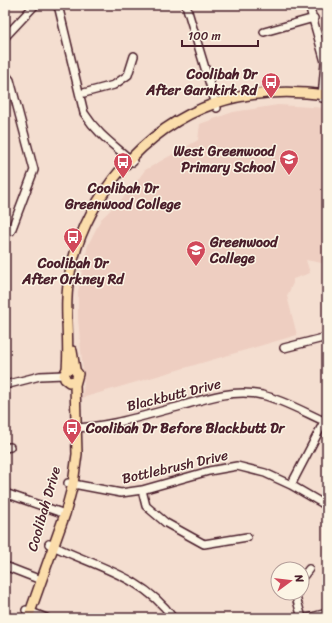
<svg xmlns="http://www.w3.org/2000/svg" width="332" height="623" font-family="Sriracha,sans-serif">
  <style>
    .built { fill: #eecec1 }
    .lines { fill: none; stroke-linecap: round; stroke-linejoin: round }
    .minor-casing { stroke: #4a1f2b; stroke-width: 10 }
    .major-casing { stroke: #4a1f2b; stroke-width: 12 }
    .minor { stroke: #fcf5e5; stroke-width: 7 }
    .major { stroke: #fbddab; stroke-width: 9 }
    .labels { text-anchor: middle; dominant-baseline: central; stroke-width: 3; stroke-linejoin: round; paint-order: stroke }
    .poi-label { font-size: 14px; font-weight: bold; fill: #4a1f2b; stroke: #fcf5e5; text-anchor: end }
    .street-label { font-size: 14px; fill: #4a1f2b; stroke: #fcf5e5 }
  </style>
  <rect width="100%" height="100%" fill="#f4ded0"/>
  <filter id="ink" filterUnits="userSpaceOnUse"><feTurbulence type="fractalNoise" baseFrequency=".025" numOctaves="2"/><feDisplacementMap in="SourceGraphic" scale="8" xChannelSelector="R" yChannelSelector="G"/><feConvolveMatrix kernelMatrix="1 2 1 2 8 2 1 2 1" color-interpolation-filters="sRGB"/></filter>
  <g filter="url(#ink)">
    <path class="built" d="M278,105L327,108V264L306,260L310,273L293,279V283L287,296L297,335L82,398L84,383L78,318V292L88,245L101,219L129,192L145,170L198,140L200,124L233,112Z"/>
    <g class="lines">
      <g class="minor-casing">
        <path id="minor" d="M56,5L59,9L84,113C98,135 114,145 133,162
          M186,5L217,108
          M309,5L325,62L322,98
          M264,32L314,18
          M5,37L35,5
          M5,74L10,80L34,170L11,231L5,232
          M80,94L114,85L128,75L134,56
          M284,348L327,337
          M5,385L40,376L64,375
          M73,428C110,427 145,415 181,406C207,398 234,389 262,395C283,400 304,412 324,421
          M5,448L10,447
          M68,483L121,493L142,490L209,471L237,466L265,473L291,485L327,506
          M291,485L327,416
          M142,490L146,506L166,523L204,544L247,537
          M5,493L65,514
          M49,544C93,566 144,576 173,618
          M5,566L41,580
          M302,578L309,569
          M297,593L296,597L302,618
          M26,610L46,618
          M308,618L327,613"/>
      </g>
      <g class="major-casing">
        <path id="major" d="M72,351L75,369
          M67,369C70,337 63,305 70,273C85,198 143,128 216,103C252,91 290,90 327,95
          M28,618L65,514L73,484L77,454L75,385L78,374L73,368L67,369L64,375L65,379L69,382L75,381"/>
      </g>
      <use href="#minor" class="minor"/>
      <use href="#major" class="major"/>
    </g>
  </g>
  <defs>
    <g id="bus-pin" transform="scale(1)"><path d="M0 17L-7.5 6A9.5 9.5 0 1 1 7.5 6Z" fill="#d1495b" stroke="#fcf5e5"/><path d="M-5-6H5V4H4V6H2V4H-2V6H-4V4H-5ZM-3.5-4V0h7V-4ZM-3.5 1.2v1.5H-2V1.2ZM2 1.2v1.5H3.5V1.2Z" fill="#fff"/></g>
    <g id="school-pin" transform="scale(1)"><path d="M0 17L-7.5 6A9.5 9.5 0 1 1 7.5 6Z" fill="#d1495b" stroke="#fcf5e5"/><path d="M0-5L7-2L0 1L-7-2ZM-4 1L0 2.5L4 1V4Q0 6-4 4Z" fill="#fff"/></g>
  </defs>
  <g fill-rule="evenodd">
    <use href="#bus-pin" x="271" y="82"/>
    <use href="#school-pin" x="289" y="159"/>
    <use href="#bus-pin" x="123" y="162"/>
    <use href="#bus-pin" x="73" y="237"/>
    <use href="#school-pin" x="196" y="250"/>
    <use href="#bus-pin" x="72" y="428"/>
  </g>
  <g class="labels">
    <g class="poi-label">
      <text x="257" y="74">Coolibah Dr<tspan x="257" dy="16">After Garnkirk Rd</tspan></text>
      <text x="275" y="151">West Greenwood<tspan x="275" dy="16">Primary School</tspan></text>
      <text x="123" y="188" text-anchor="middle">Coolibah Dr<tspan x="123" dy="16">Greenwood College</tspan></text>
      <text x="210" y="242" text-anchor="start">Greenwood<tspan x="210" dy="16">College</tspan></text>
      <text x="73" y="263" text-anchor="middle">Coolibah Dr<tspan x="73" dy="16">After Orkney Rd</tspan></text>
      <text x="86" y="428" text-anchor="start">Coolibah Dr Before Blackbutt Dr</text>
    </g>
    <g class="street-label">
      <text transform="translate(174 395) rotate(-14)">Blackbutt Drive</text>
      <text transform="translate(175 467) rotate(-13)">Bottlebrush Drive</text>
      <text transform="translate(44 509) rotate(-74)">Coolibah Drive</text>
    </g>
  </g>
  <rect width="332" height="623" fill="none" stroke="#fcf5e5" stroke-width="20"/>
  <rect x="10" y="10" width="312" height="603" fill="none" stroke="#4a1f2b" stroke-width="1.5" filter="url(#ink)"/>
  <g transform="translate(290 581) rotate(75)"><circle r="19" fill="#fcf5e5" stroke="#b59f9b"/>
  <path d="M0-3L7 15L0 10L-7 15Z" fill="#d1495b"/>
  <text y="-6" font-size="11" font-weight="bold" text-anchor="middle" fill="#4a1f2b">N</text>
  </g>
  <path d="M182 40v6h76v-6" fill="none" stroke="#4a1f2b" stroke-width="2"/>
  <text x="188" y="40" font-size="12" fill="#4a1f2b" stroke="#fcf5e5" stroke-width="3" paint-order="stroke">100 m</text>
</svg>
